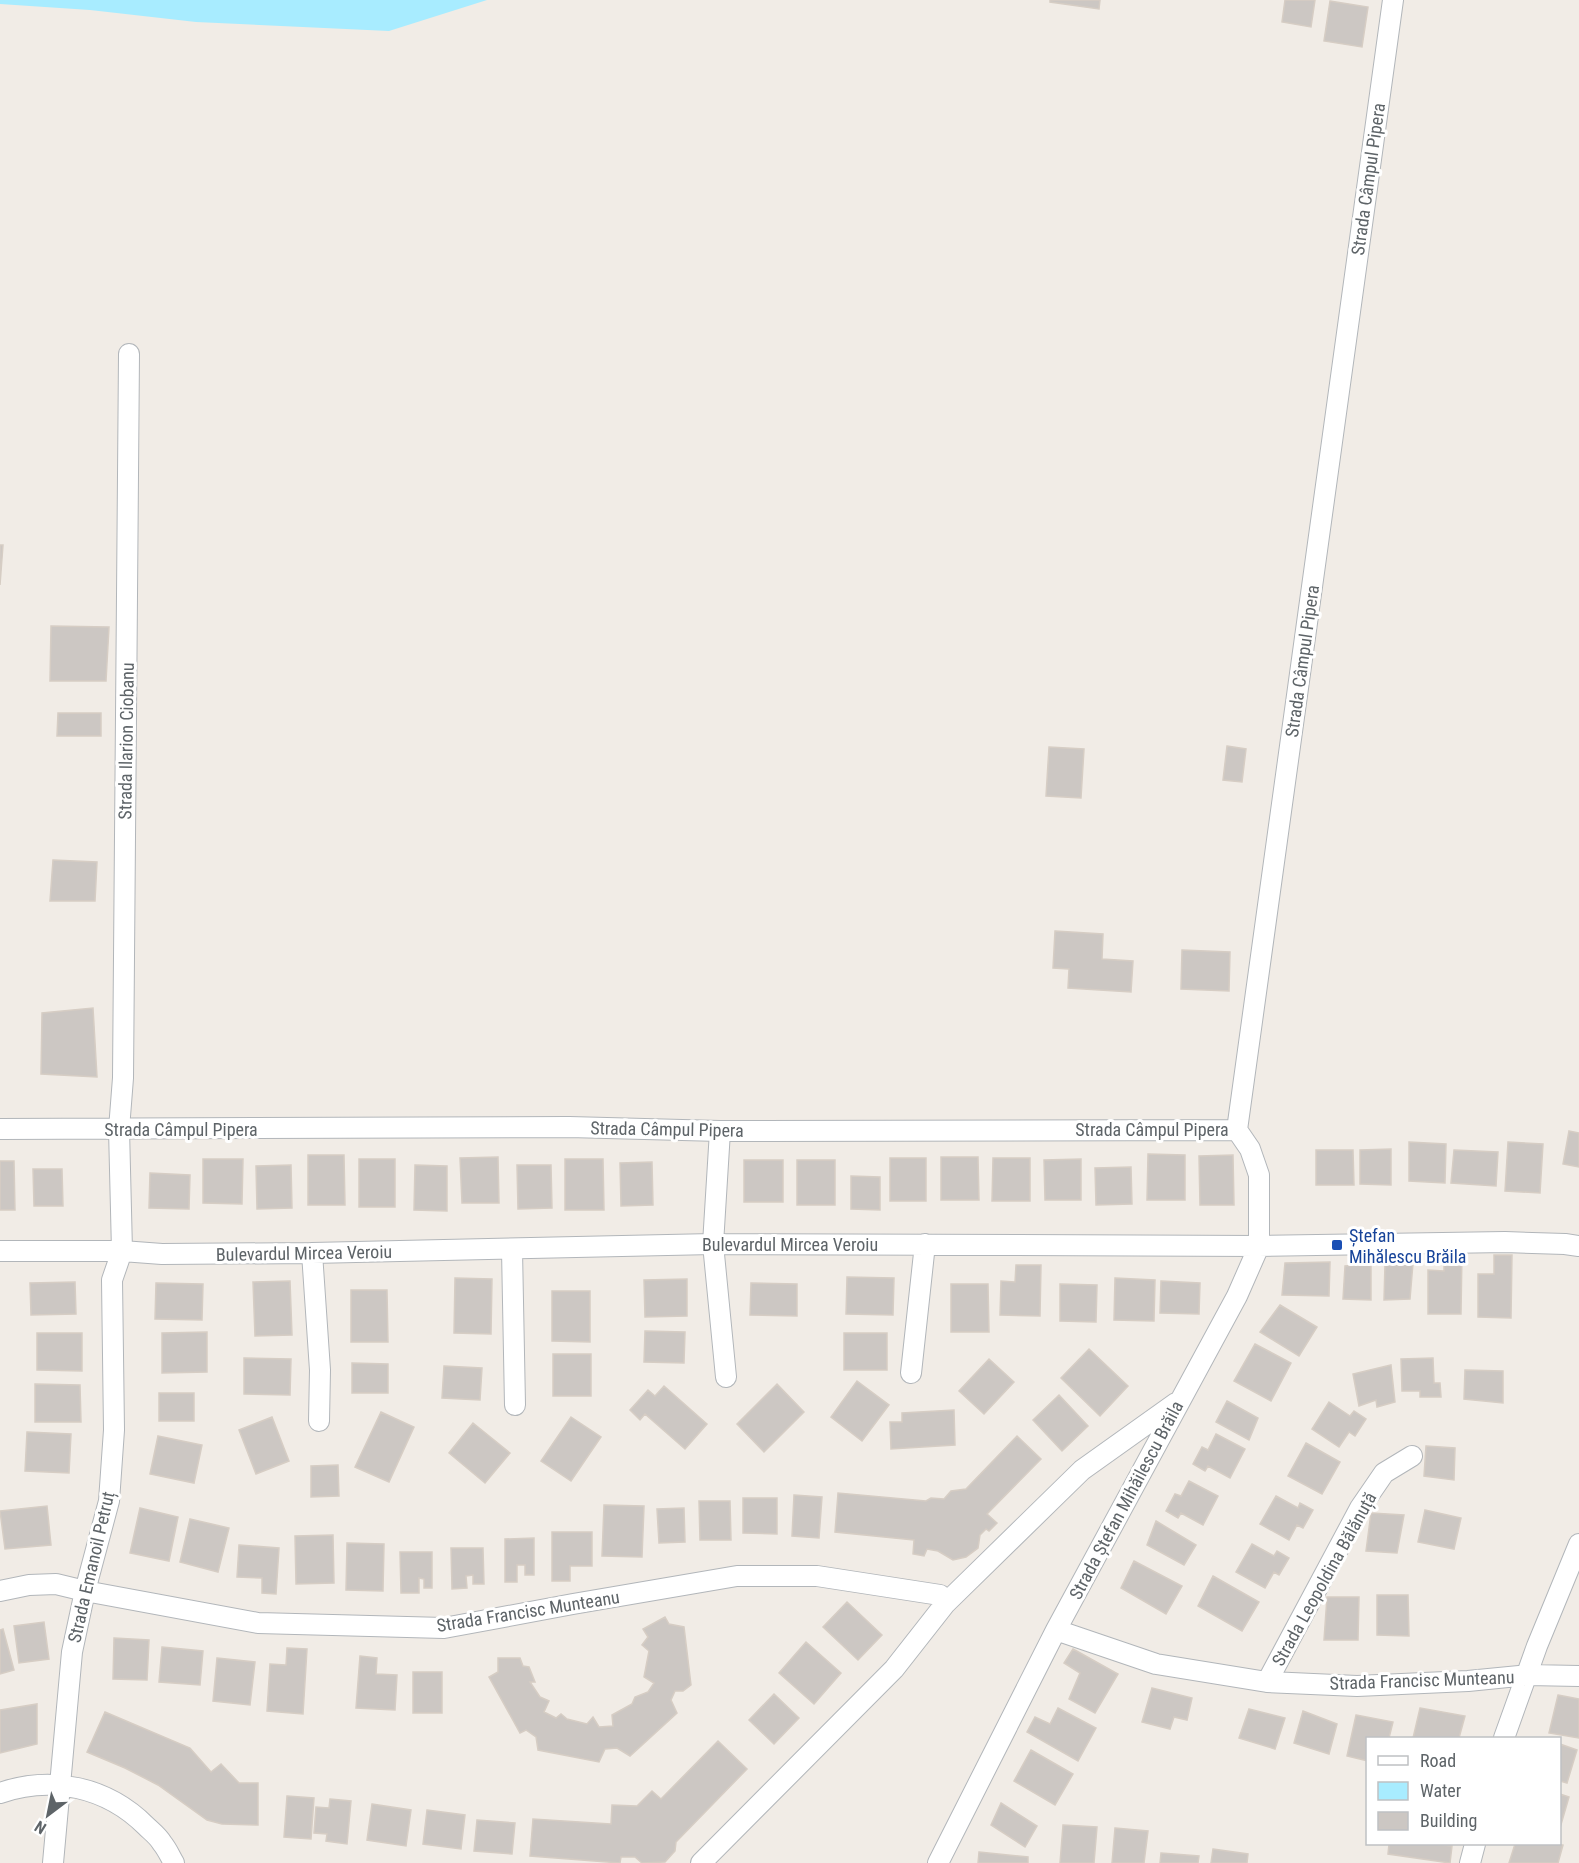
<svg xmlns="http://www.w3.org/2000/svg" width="1579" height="1863" font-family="'Roboto Condensed',sans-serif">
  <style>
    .water { fill: #a8ecff }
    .building { fill: #ccc7c3; stroke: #d6cdc4; stroke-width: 1.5 }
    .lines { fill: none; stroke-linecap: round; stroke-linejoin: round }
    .minor-casing { stroke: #b2b6ba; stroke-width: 22 }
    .minor { stroke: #fff; stroke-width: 20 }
    .transit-dot { fill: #1a4fb4; stroke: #fff; stroke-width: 2 }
    .labels { text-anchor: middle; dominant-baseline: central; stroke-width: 6; stroke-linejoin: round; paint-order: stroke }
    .street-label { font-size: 18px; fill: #5e6468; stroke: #fff }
    .transit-label { font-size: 18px; fill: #164399; stroke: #fff; text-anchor: start }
  </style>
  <rect width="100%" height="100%" fill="#f1ece6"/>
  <path class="water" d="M0,0H487L389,31L196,22L90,10L0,4Z"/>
  <path class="building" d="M1050,0H1100L1099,9L1050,2Z
    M1285,0H1315L1311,27L1282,22Z
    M1330,1L1368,7L1362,47L1324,41Z
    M0,545H3L0,585Z
    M51,626L109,627L106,681H50Z
    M58,713H101V736H57Z
    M1227,746L1246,749L1242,782L1223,780Z
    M1049,747L1084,749L1081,798L1046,796Z
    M53,860L97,862L95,901H50Z
    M1055,931L1103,934L1102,959L1133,961L1131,992L1068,988L1069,969L1053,968Z
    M1182,950L1230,952L1229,991L1181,989Z
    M93,1008L97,1077L41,1074L42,1013Z
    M1569,1131L1579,1133V1167L1563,1164Z
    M1409,1142L1446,1144L1445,1183L1409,1181Z
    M1508,1142L1543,1144L1540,1193L1505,1191Z
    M1391,1149V1185L1360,1184V1150Z
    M1316,1150H1353L1354,1185H1316Z
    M1454,1150L1498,1152L1496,1186L1451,1183Z
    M1148,1154L1185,1155V1200H1147Z
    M308,1155H344L345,1205H308Z
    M1233,1155L1234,1205H1200L1199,1156Z
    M498,1157L499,1203H462L460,1158Z
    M941,1157H978L979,1200H941Z
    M890,1158H926V1201H890Z
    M993,1158H1030V1201H992Z
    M203,1159H243L242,1204L203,1203Z
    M359,1159H395V1207H359Z
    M565,1159H603L604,1210H565Z
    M1081,1159V1200H1045L1044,1160Z
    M744,1160H783V1202H744Z
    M797,1160H835V1205H797Z
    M0,1161H14L15,1210H0Z
    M652,1162L653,1205L621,1206L620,1163Z
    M291,1165L292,1208L257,1209L256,1166Z
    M415,1165L447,1166V1211L414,1210Z
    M517,1165H551L552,1208L518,1209Z
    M1131,1167L1132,1204L1096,1205L1095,1168Z
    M33,1169H62L63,1206H34Z
    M150,1173L190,1175L189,1209L149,1208Z
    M851,1176L880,1177V1210L851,1209Z
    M1444,1251L1462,1252L1461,1314H1428V1270L1444,1271Z
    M1494,1255H1512L1511,1318L1478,1317V1274H1494Z
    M1330,1262L1329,1296L1282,1295L1285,1263Z
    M1413,1263L1410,1299L1384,1300L1385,1264Z
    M1371,1264V1300L1343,1299L1345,1266Z
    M1016,1265H1041L1040,1316L1000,1315L1001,1281L1015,1282Z
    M847,1277L894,1278L893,1315L846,1314Z
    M455,1278L492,1279L491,1334L454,1333Z
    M1115,1278L1155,1280L1154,1321L1114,1320Z
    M687,1279V1316L645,1317L644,1280Z
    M290,1281L292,1335L255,1336L253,1282Z
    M1161,1281L1200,1283L1199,1314L1160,1313Z
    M75,1282L76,1314L31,1315L30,1283Z
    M156,1283L203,1284L202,1320L155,1319Z
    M751,1283L797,1284V1316L750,1315Z
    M951,1284H988L989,1332H951Z
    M1060,1284L1097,1285L1096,1322L1060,1321Z
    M351,1290H387L388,1342H351Z
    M552,1291H590V1342L552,1341Z
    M1280,1305L1317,1327L1299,1356L1260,1332Z
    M645,1331L685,1332L684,1363L644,1362Z
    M207,1332V1372L162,1373V1333Z
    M37,1333H82V1371L37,1370Z
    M844,1333H887V1370H844Z
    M1255,1344L1291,1363L1271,1401L1234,1381Z
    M1089,1349L1128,1386L1100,1416L1061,1378Z
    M553,1354H591V1396H553Z
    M244,1358L291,1359L290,1395L244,1394Z
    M1433,1358L1434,1383H1440L1441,1397H1420V1391H1402L1401,1359Z
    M989,1359L1014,1382L984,1414L959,1391Z
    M352,1363L388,1364V1393H352Z
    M1391,1365L1395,1402L1377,1407L1376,1400L1359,1406L1353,1374Z
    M444,1366L482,1368L480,1400L442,1398Z
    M1465,1370L1503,1371V1403L1464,1399Z
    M857,1381L889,1405L862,1441L831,1417Z
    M35,1384L80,1385L81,1422H35Z
    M777,1384L804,1412L764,1452L737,1424Z
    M664,1386L707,1424L685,1449L645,1414L640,1420L630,1410L648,1390L655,1396Z
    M159,1393H194V1421H159Z
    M1059,1395L1088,1426L1062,1451L1033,1420Z
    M1227,1401L1258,1418L1249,1440L1216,1422Z
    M1329,1402L1350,1416L1354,1411L1366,1419L1355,1436L1349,1432L1339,1447L1312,1429Z
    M954,1410L955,1445L891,1449L890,1422H902V1413Z
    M381,1412L414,1427L389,1482L355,1467Z
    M272,1417L289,1461L256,1474L239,1430Z
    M571,1417L601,1437L571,1481L541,1461Z
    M473,1423L510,1453L485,1483L449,1453Z
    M27,1432L71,1434L69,1473L25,1471Z
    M1216,1434L1245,1449L1230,1478L1208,1466L1205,1471L1193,1464L1202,1447L1208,1450Z
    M158,1436L202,1445L194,1483L150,1474Z
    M1017,1436L1041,1459L987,1514L997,1523L989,1531L986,1529L980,1535L978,1548L966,1557L953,1560L938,1551L927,1549L924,1556L913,1554L914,1540L835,1532L838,1493L926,1501L931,1498L944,1499L951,1491L966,1489Z
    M1306,1443L1340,1462L1322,1494L1288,1476Z
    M1426,1446L1455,1448L1454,1480L1424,1476Z
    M338,1465L339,1496L311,1497V1466Z
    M1189,1481L1218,1496L1203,1525L1181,1513L1178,1518L1166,1511L1175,1494L1181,1496Z
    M794,1495L822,1497L819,1538L792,1536Z
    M1276,1496L1298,1508L1300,1503L1313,1510L1303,1528L1297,1525L1289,1540L1260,1524Z
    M743,1498H777V1534L743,1533Z
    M699,1501H730L731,1540H700Z
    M604,1505L644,1506L642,1557L602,1556Z
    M47,1506L51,1545L5,1549L0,1511Z
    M140,1508L178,1517L169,1561L130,1553Z
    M684,1508L685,1542L659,1543L657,1509Z
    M1425,1510L1461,1518L1454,1549L1418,1542Z
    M1371,1513L1404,1515L1397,1553L1366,1551Z
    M190,1519L229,1528L218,1572L180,1562Z
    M1156,1521L1196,1545L1184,1565L1147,1545Z
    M552,1532H592V1566H570V1581H552Z
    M333,1535L334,1583L296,1584L295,1536Z
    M534,1538V1575H525V1565H517V1582H505V1539Z
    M347,1543L384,1544L383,1591L346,1590Z
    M1252,1544L1274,1556L1277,1551L1289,1558L1279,1575L1274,1572L1265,1588L1236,1572Z
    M239,1545L279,1548L276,1594L262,1593V1578L237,1577Z
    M451,1548H483L484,1584H473V1575L466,1576L467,1588L452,1589Z
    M400,1552H432V1588H424V1579L419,1578V1593H401Z
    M1134,1561L1182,1586L1166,1614L1121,1588Z
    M1213,1576L1259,1602L1242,1631L1198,1606Z
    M1377,1595H1408L1409,1636L1377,1635Z
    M1327,1597H1359L1358,1640H1324Z
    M847,1602L882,1635L858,1660L823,1627Z
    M665,1617L669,1624L684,1627L691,1685L683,1691H675L671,1700L677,1713L630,1756L617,1748L605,1749L599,1762L538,1750L536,1737L526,1730L520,1733L489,1677L498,1672V1658H520L523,1666L529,1667L535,1682H530L540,1697L549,1701L544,1712L556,1718L561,1714L567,1719L587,1724L593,1717L599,1727L613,1726L612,1715L632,1704L635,1697L648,1692L654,1683L644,1677L649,1651L642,1645L648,1637L643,1629Z
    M44,1622L49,1659L19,1663L14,1626Z
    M3,1629L14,1670L0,1674V1630Z
    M114,1638L149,1640L147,1680L113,1679Z
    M806,1642L841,1673L814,1704L779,1673Z
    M162,1647L203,1651L200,1685L159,1682Z
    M287,1648L307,1649L303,1714L267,1711L270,1664L286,1665Z
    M1073,1649L1118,1674L1095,1713L1069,1699L1080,1673L1064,1663Z
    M360,1656L377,1658L376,1674L397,1675L395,1710L356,1708Z
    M217,1658L255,1662L250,1705L213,1701Z
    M413,1672H442V1713H413Z
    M1152,1688L1192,1698L1187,1720L1174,1717L1170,1729L1142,1722Z
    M774,1694L799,1718L774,1744L749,1720Z
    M1558,1695L1579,1699V1738L1549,1733Z
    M37,1704V1744L0,1753V1710Z
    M1058,1708L1096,1728L1078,1761L1027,1732L1035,1717L1050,1724Z
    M1420,1708L1465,1716L1459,1738H1413Z
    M1249,1709L1285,1718L1275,1749L1239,1738Z
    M1303,1711L1337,1724L1329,1754L1294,1743Z
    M105,1712L190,1748L211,1772L221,1764L239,1783H258V1825L222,1824L207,1820L158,1785L125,1768L87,1752Z
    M1356,1715L1393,1722L1389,1738H1368V1761L1347,1756Z
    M718,1741L747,1769L676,1842L675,1851L665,1862L642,1863L635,1857H621L620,1863L530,1856L533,1819L611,1824L612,1805L637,1806L652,1791L661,1799Z
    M1560,1744L1577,1750L1567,1783L1560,1781Z
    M1031,1750L1073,1774L1055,1805L1014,1781Z
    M1560,1794L1569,1797L1560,1828Z
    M287,1796L314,1798L311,1839L284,1837Z
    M330,1799L351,1801L347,1844L326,1841L327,1834L314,1833L316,1807L329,1808Z
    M1001,1803L1037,1826L1025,1847L991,1825Z
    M372,1804L411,1810L406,1846L367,1840Z
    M427,1810L465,1815L461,1849L423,1844Z
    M477,1820L515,1823L512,1854L474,1851Z
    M1063,1825L1097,1827L1094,1863H1060Z
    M1115,1828L1148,1831L1144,1863H1112Z
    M1389,1844H1435L1452,1846L1450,1863L1388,1854Z
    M1515,1844H1556L1563,1845L1558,1863H1509Z
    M1213,1849L1248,1854L1247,1863H1211Z
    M979,1852L1028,1857V1863H978Z
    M1161,1853L1199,1856L1198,1863H1160Z"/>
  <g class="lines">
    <g class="minor-casing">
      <path id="minor" d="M0,1129L569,1127L720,1131L1237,1130
        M1237,1130L1393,0
        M720,1131L713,1244L726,1377
        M512,1250L515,1405
        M0,1251H122L162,1254L312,1253L713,1244L1259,1246L1505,1242L1565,1244L1579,1246
        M312,1253L320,1370L319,1421
        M911,1373L925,1244
        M0,1591L29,1585L56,1584L85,1591L258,1623L444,1628L573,1604L737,1576H817L940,1595L945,1604
        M1056,1630L1156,1664L1267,1682L1357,1686L1468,1681L1528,1675L1579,1676
        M1267,1682L1360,1508L1384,1473L1412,1456
        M1504,1738L1537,1646L1579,1544
        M0,1793C52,1775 107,1787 146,1826C151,1831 158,1836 162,1843C167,1849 170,1856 174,1863
        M53,1863L72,1652L85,1591L109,1501L114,1430L112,1280L122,1251L119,1129L123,1078L129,354
        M701,1863L894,1669L945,1604L1082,1470L1176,1403
        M938,1863L1056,1630L1237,1296L1259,1246V1175L1250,1149L1237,1130
        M1470,1863L1475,1844"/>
    </g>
    <use href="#minor" class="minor"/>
  </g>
  <rect class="transit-dot" x="1331" y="1239" width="12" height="12" rx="3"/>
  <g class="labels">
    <g class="street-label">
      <text transform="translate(1368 179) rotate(-82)">Strada Câmpul Pipera</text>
      <text transform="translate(1302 661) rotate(-82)">Strada Câmpul Pipera</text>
      <text transform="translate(126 741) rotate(-89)">Strada Ilarion Ciobanu</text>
      <text x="181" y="1129">Strada Câmpul Pipera</text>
      <text transform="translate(667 1129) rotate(1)">Strada Câmpul Pipera</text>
      <text x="1152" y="1129">Strada Câmpul Pipera</text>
      <text x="790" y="1244">Bulevardul Mircea Veroiu</text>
      <text transform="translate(304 1253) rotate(-1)">Bulevardul Mircea Veroiu</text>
      <text transform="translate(1126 1500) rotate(-62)">Strada Ștefan Mihăilescu Brăila</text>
      <text transform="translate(91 1567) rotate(-77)">Strada Emanoil Petruț</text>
      <text transform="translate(1324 1579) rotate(-61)">Strada Leopoldina Bălănuță</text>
      <text transform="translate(528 1611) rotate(-9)">Strada Francisc Munteanu</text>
      <text transform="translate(1422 1680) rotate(-2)">Strada Francisc Munteanu</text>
    </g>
    <g class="transit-label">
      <text x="1349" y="1235">Ștefan<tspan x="1349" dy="21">Mihălescu Brăila</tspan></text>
    </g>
  </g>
  <rect x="1366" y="1737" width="195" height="108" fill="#ffffff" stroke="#bfc1c3" stroke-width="1.5"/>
  <rect x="1378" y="1756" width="30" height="9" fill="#ffffff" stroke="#bfc1c3" stroke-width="1.5"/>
  <text x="1420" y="1767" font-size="18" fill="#5e6468">Road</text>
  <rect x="1378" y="1782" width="30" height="18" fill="#a8ecff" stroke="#bfc1c3" stroke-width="1.5"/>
  <text x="1420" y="1797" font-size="18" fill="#5e6468">Water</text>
  <rect x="1378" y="1812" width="30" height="18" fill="#ccc7c3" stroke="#bfc1c3" stroke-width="1.5"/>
  <text x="1420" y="1827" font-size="18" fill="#5e6468">Building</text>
  <g transform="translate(48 1815) rotate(212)" stroke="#ffffff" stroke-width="4.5" paint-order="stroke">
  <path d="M0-4.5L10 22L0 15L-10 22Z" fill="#5e6468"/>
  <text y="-9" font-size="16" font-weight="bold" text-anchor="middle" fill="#5e6468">N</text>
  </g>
</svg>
